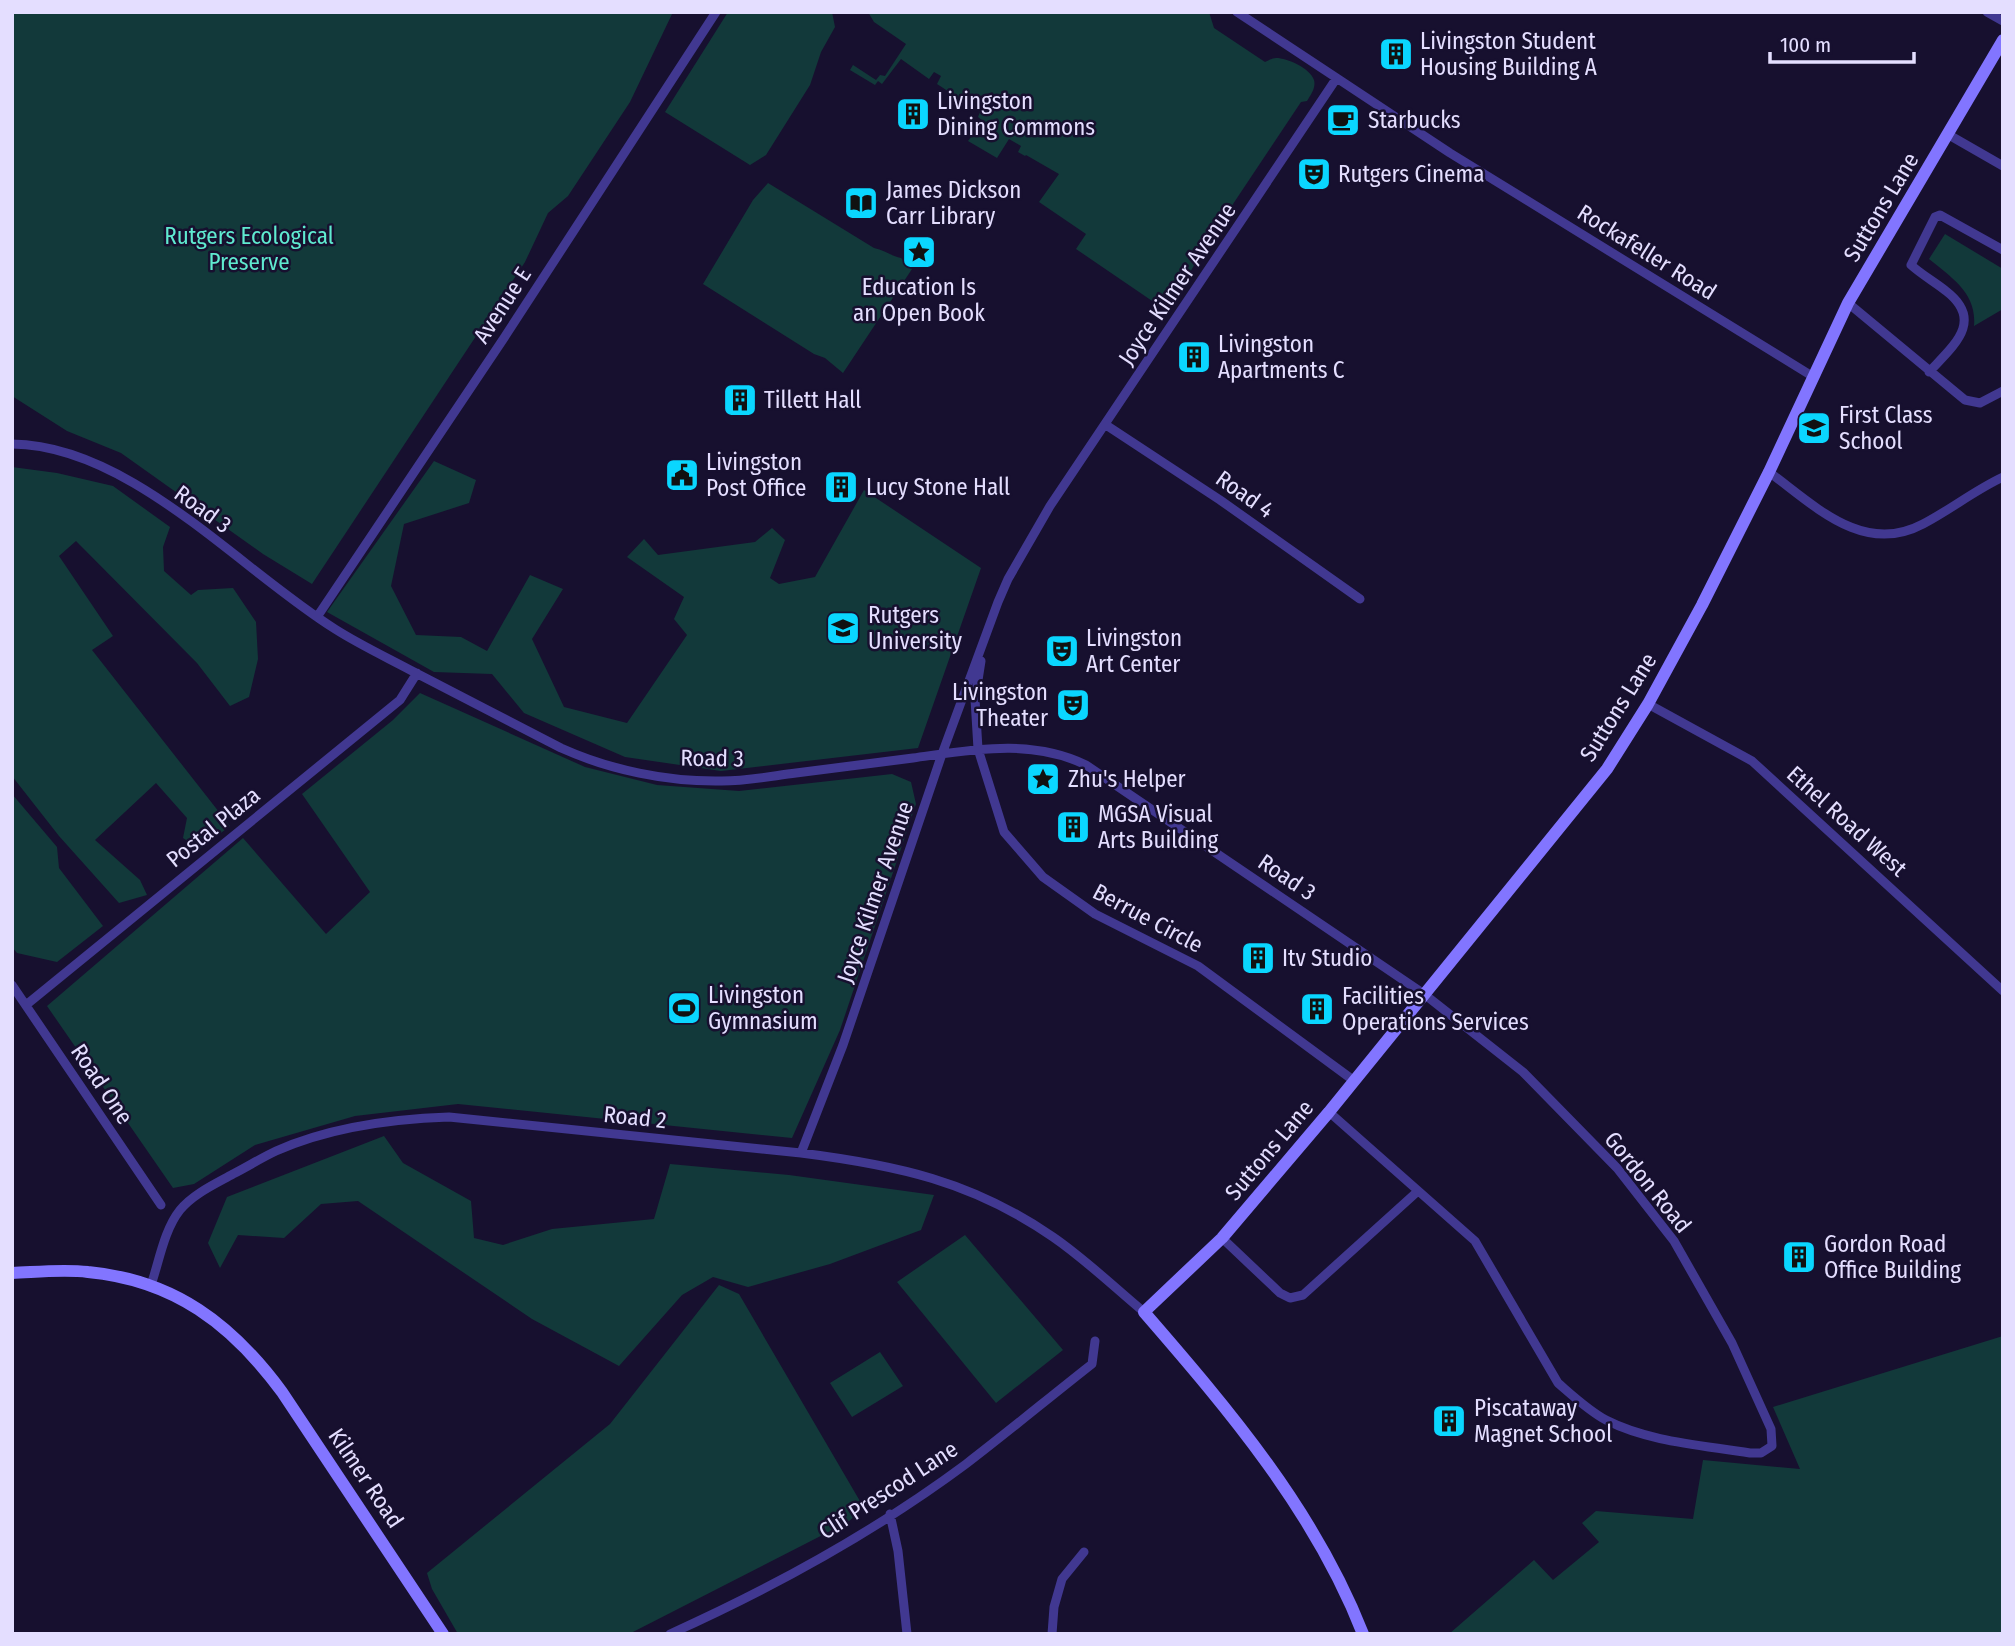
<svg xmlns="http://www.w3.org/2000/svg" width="2015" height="1646" font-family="'Fira Sans Condensed',sans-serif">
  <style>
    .green { fill: #12393a }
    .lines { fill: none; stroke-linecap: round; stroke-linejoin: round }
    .street { stroke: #413891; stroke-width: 9 }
    .secondary { stroke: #8275ff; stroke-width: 12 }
    .labels { text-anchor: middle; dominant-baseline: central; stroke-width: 5; stroke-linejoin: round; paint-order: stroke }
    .poi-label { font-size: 23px; fill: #e4deff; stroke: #17102f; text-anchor: start }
    .street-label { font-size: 23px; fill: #e4deff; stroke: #17102f }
    .park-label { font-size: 23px; fill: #5fead0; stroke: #17102f }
  </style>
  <rect width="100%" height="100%" fill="#17102f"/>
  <path class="green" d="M12,12H673L630,102L568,196L548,213L525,262L312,584L263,554L121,453L67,431L12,396Z
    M728,12H832L835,27L821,52L810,85L766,155L750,165L665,112Z
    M868,12H1209L1214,28L1265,62C1268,61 1272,58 1276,58C1287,58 1310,68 1314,80C1316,88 1311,94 1307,101L1301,102L1233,204L1234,211L1204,257L1198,258L1171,307H1161L1076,249L1086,234L1039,202L1059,174L1026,155L1025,156L1018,152L1021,146L1009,139L997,158L968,141L983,121L978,117L980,112L937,84L941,76L934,72L929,79L901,59L882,84L878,81L875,85L850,70L853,65L876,80L880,75L885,76L906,44L874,22Z
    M768,183L874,248C884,250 891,256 901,258L912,269L843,373L825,358L814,354L703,284L753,200Z
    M1945,234L2003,269V309L1974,326C1977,293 1952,278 1929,259Z
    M434,461L476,480L469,503L404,524L391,586L416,635L461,637L487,651L530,575L563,589L532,639L564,707L627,723L687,635L674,619L684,597L627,557L644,539L658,555L755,542L772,528L785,540L770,578L779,584L815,577L864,490L981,568L918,748L721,771L625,757L524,713L492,674L434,672L327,612Z
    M12,467L57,473L113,486L170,527L163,547L164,571L191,595L198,590L233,588L256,622L258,659L249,697L230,706L197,663L76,541L59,556L113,636L92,650L230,826L200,849L183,838L187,818L156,783L95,840L140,880L147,895L119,903L59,836L12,776Z
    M420,693L585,767L657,785L739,791L892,774L911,782L916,804L840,1030L792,1138L458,1104L355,1116L255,1145L194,1184L173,1188L47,1006L243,838L326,934L370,892L302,794L393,720Z
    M12,794L57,847L59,868L103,926L57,962L17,953L12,947Z
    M384,1136L403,1163L471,1201L474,1238L503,1245L552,1229L654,1219L670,1164L789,1175L934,1195L921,1230L830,1264L748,1287L713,1277L682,1295L619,1366L532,1319L358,1201L321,1204L284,1238L238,1235L220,1268L208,1243L227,1197Z
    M965,1235L1063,1350L996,1403L897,1282Z
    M719,1285L739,1294L864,1508L848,1522L629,1634H458L432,1589L427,1573L610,1424Z
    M2003,1336V1634H1449L1534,1560L1553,1580L1599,1542L1582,1523L1596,1511L1693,1519L1703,1460L1800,1469L1773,1407Z
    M880,1352L903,1386L852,1417L830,1383Z"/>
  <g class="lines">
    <path class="street" d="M1237,12L1450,153L1812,376
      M1987,12L2003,21
      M1949,135L2003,166
      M1848,303L1965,400L1980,403L2003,391
      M1929,372C1953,346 1985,321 1946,291C1935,282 1922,275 1911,265L1935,217L1940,215L2003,250
      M1106,425L1220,500L1360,599
      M12,444C130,445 240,570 335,629C360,645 388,658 414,672C463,697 512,723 561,748C610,770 667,782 722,781C747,781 772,776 796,773C835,768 874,763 913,758C972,750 1031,738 1086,765L1424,994L1523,1072L1617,1168L1674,1241L1732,1343L1771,1429L1772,1446L1761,1453H1750C1702,1445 1649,1442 1606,1420C1589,1411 1573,1396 1558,1383L1475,1241L1329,1112
      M1769,472C1814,505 1863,556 1923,524C1950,510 1975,490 2003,477
      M317,617L504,338L716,12
      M981,661L975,699L978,749L1004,832L1043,877L1095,914L1198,966L1353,1080
      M1648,704L1752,761L2003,991
      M12,985L161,1205
      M26,1005L400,700L417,673
      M801,1153L843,1045L942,754L998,602L1008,579L1050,506L1336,79
      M1222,1238L1280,1293L1290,1298L1303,1295L1418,1191
      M151,1285C159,1262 164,1230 180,1210C193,1194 215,1184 233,1174C247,1167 261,1158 276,1151C330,1127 390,1119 449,1117L801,1153C896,1165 972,1181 1053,1237C1085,1259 1114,1287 1144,1312
      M890,1514L898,1551L907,1634
      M670,1634C772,1588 876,1531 966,1464C1009,1431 1050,1397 1092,1364L1095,1341
      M1052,1634L1054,1607L1062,1579L1084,1552"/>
    <path class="secondary" d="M12,1273C37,1272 63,1269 88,1272C174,1280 232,1324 282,1392L443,1634
      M1363,1634C1315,1511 1229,1410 1144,1312L1222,1238L1329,1112L1607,769L1648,704L1702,605L1769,472L1848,303L2003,40"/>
  </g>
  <defs>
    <g id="building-square" transform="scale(1.75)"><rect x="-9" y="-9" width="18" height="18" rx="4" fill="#0ad6ff" stroke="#17102f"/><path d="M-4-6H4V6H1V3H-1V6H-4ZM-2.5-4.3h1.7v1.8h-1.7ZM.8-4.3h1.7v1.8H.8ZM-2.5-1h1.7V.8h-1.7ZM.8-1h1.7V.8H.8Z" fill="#111"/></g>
    <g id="cafe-square" transform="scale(1.75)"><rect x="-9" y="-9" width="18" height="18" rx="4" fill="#0ad6ff" stroke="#17102f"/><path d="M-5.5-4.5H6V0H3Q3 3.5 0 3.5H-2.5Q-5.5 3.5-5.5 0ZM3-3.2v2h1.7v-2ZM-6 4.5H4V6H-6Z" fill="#111"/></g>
    <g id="theatre-square" transform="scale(1.75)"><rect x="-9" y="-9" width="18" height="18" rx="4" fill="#0ad6ff" stroke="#17102f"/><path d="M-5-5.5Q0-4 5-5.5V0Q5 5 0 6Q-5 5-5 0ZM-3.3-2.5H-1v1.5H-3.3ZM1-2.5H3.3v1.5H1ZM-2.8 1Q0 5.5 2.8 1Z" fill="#111"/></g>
    <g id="library-square" transform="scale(1.75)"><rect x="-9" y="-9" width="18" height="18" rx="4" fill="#0ad6ff" stroke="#17102f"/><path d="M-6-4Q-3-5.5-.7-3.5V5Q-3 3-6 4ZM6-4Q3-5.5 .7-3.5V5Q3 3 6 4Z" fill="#111"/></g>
    <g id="sight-square" transform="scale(1.75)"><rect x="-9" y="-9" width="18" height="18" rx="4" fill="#0ad6ff" stroke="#17102f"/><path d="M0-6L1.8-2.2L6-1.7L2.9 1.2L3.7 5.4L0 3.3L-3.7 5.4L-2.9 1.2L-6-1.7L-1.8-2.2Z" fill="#111"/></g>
    <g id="school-square" transform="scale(1.75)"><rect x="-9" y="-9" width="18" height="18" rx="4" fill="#0ad6ff" stroke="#17102f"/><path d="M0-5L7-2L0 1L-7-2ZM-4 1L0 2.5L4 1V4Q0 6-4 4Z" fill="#111"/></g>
    <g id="civic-square" transform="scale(1.75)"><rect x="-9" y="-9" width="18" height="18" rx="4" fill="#0ad6ff" stroke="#17102f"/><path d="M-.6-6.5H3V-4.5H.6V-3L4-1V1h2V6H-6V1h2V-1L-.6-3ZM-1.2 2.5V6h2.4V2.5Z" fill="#111"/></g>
    <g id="university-square" transform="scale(1.75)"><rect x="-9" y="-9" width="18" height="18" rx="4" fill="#0ad6ff" stroke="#17102f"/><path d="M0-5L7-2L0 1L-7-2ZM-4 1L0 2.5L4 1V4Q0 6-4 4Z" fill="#111"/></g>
    <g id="stadium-square" transform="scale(1.75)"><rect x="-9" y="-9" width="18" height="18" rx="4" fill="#0ad6ff" stroke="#17102f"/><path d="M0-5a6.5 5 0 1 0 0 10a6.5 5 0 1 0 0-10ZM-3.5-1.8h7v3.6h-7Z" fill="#111"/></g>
  </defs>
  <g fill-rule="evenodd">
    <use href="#building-square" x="1396" y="54"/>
    <use href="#building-square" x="913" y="114"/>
    <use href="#cafe-square" x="1343" y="120"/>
    <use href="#theatre-square" x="1314" y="174"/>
    <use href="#library-square" x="861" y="203"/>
    <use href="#sight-square" x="919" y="252"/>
    <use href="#building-square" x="1194" y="357"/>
    <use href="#building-square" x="740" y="400"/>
    <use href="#school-square" x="1814" y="428"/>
    <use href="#civic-square" x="682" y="475"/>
    <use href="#building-square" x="841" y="487"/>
    <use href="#university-square" x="843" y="628"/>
    <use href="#theatre-square" x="1062" y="651"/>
    <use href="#theatre-square" x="1073" y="705"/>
    <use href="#sight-square" x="1043" y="779"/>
    <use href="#building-square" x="1073" y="827"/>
    <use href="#building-square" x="1258" y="958"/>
    <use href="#stadium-square" x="684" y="1008"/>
    <use href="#building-square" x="1317" y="1009"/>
    <use href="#building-square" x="1799" y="1257"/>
    <use href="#building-square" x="1449" y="1421"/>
  </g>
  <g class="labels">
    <g class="poi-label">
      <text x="1420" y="41">Livingston Student<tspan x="1420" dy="26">Housing Building A</tspan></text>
      <text x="937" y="101">Livingston<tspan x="937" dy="26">Dining Commons</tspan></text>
      <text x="1368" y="120">Starbucks</text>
      <text x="1338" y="174">Rutgers Cinema</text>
      <text x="886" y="190">James Dickson<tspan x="886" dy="26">Carr Library</tspan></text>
      <text x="919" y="287" text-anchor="middle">Education Is<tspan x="919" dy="26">an Open Book</tspan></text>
      <text x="1218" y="344">Livingston<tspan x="1218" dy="26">Apartments C</tspan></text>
      <text x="764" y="400">Tillett Hall</text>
      <text x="1839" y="415">First Class<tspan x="1839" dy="26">School</tspan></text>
      <text x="706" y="462">Livingston<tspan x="706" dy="26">Post Office</tspan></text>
      <text x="866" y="487">Lucy Stone Hall</text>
      <text x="868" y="615">Rutgers<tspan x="868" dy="26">University</tspan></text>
      <text x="1086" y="638">Livingston<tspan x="1086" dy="26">Art Center</tspan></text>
      <text x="1048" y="692" text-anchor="end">Livingston<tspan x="1048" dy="26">Theater</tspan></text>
      <text x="1068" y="779">Zhu's Helper</text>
      <text x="1098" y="814">MGSA Visual<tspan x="1098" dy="26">Arts Building</tspan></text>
      <text x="1282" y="958">Itv Studio</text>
      <text x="708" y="995">Livingston<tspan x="708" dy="26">Gymnasium</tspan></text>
      <text x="1342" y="996">Facilities<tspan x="1342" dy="26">Operations Services</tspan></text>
      <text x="1824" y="1244">Gordon Road<tspan x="1824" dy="26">Office Building</tspan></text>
      <text x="1474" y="1408">Piscataway<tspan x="1474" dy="26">Magnet School</tspan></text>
    </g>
    <g class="street-label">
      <text transform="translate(1881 207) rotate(-59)">Suttons Lane</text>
      <text transform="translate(1647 252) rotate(32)">Rockafeller Road</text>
      <text transform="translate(1177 284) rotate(-56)">Joyce Kilmer Avenue</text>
      <text transform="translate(502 305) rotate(-57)">Avenue E</text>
      <text transform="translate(1245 494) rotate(35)">Road 4</text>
      <text transform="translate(203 509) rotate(36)">Road 3</text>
      <text transform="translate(1618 707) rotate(-58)">Suttons Lane</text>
      <text transform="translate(712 758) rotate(1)">Road 3</text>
      <text transform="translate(1847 821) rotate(42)">Ethel Road West</text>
      <text transform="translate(213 827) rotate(-39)">Postal Plaza</text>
      <text transform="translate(1287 877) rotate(34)">Road 3</text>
      <text transform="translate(875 892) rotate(-71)">Joyce Kilmer Avenue</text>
      <text transform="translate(1148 918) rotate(28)">Berrue Circle</text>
      <text transform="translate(102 1084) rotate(56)">Road One</text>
      <text transform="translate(635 1117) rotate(6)">Road 2</text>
      <text transform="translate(1269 1150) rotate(-50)">Suttons Lane</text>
      <text transform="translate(1648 1182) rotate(51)">Gordon Road</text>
      <text transform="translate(366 1478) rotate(56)">Kilmer Road</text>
      <text transform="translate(888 1490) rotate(-33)">Clif Prescod Lane</text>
    </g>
    <g class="park-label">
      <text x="249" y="236">Rutgers Ecological<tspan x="249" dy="26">Preserve</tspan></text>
    </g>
  </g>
  <rect width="2015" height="1646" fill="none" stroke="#e4deff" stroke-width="28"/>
  <path d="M1770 52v10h144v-10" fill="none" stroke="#e4deff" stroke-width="3.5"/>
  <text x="1780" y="52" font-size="21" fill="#e4deff" stroke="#17102f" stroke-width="5" paint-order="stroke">100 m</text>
</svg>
